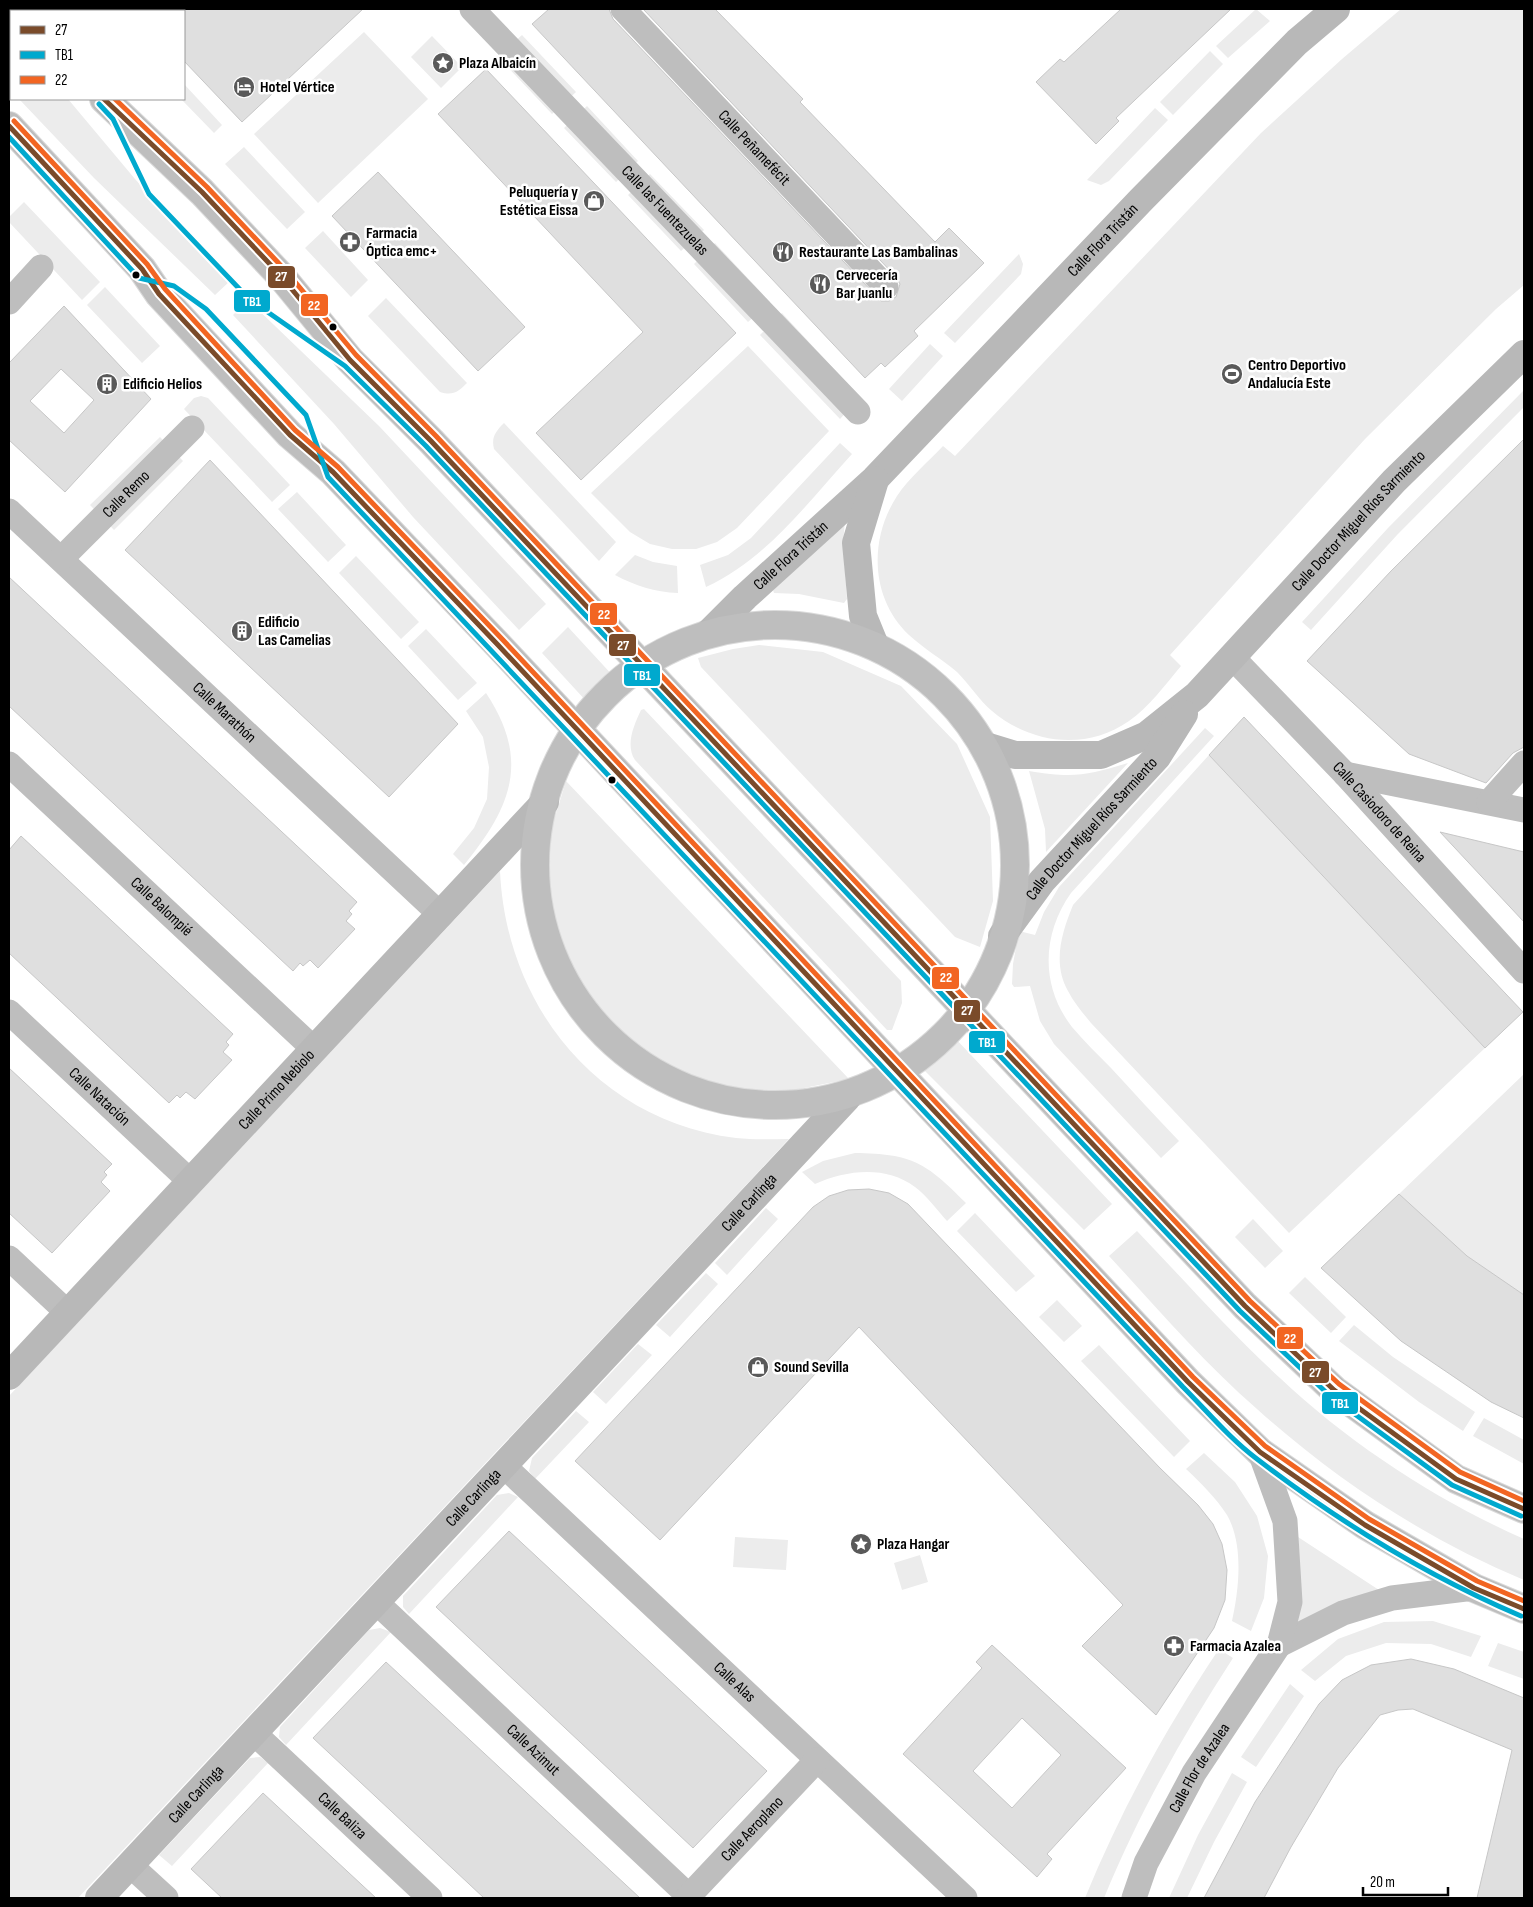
<svg xmlns="http://www.w3.org/2000/svg" width="1533" height="1907" font-family="'Sofia Sans Condensed',sans-serif">
  <style>
    .green { fill: #ececec }
    .building { fill: #dfdfdf; stroke: #c7c7c7; fill-rule: evenodd }
    .lines { fill: none; stroke-linecap: round; stroke-linejoin: round }
    .primary-casing { stroke: #dbdbdb; stroke-width: 30 }
    .street { stroke: #bebebe; stroke-width: 25 }
    .secondary { stroke: #b8b8b8; stroke-width: 28 }
    .primary { stroke: #bebebe; stroke-width: 28 }
    .bus-1-casing { stroke: #fff; stroke-width: 9 }
    .bus-2-casing { stroke: #fff; stroke-width: 9 }
    .bus-3-casing { stroke: #fff; stroke-width: 9 }
    .bus-1 { stroke: #7a4b2a; stroke-width: 5 }
    .bus-2 { stroke: #00a9ce; stroke-width: 5 }
    .bus-3 { stroke: #f26522; stroke-width: 5 }
    .bus-dot { fill: #000; stroke: #fff; stroke-width: 2 }
    .labels { text-anchor: middle; dominant-baseline: central; stroke-width: 5; stroke-linejoin: round; paint-order: stroke }
    .poi-label { font-size: 16px; font-weight: bold; fill: #000; stroke: #fff; text-anchor: start }
    .street-label { font-size: 16px; fill: #000; stroke: #fff }
    .line-badge { stroke: #fff; stroke-width: 2 }
    .badge-label { font-size: 14px; text-anchor: middle; font-weight: bold; fill: #fff }
  </style>
  <rect width="100%" height="100%" fill="#fff"/>
  <path class="green" d="M1256,9L1270,21L1228,58L1216,46Z
    M1401,9H1524V285L1496,309L1365,439L1170,655L1181,666C1165,685 1149,707 1129,721C1086,751 1031,744 992,711C980,701 969,684 957,672C942,659 924,649 909,635C870,598 869,539 897,496C909,478 928,462 943,446L955,456L1261,133L1342,59Z
    M364,32L428,99L318,203L254,134Z
    M522,35L576,92L552,114L498,57Z
    M432,36L462,67L441,88L411,57Z
    M1210,51L1223,64L1173,115L1160,102Z
    M184,84L222,125L214,133L181,99H184Z
    M19,99H68L135,179L230,281L215,295L94,178Z
    M587,106L638,161L616,182L564,128Z
    M1155,108L1168,120L1109,181L1101,185L1087,180Z
    M244,147L305,212L287,229L225,164Z
    M650,174L704,230L681,251L628,195Z
    M24,202L100,282L82,300L9,222V217Z
    M323,231L368,280L351,297L305,248Z
    M715,243L770,302L748,322L694,264Z
    M1019,254L1023,264L1021,274L955,343L944,333Z
    M105,287L160,346L142,363L87,305Z
    M386,298L467,383C458,392 453,396 440,392L368,316Z
    M248,300L379,426L546,604L519,630L413,517L334,424L233,315Z
    M782,313L860,397L840,419L760,335Z
    M930,344L943,356L902,401L889,389Z
    M748,346L829,431L737,528L717,542L696,549H672L650,544L630,532L591,493Z
    M1524,390V407L1397,535L1311,630L1302,622L1388,528Z
    M201,396L208,398L290,485L272,502L184,409L194,398Z
    M504,423L616,542L599,561L494,449C491,437 496,431 504,423Z
    M160,437L183,461L114,530L90,505Z
    M840,443L852,454C808,502 766,560 706,587L700,565L728,555L751,538Z
    M297,492L346,545L328,562L278,509Z
    M845,521L843,543L847,599L844,603L799,594L774,593L773,590Z
    M635,555L653,562L677,566L678,593C654,592 636,586 615,575Z
    M356,556L419,622L401,639L339,573Z
    M568,627L615,678L591,703L587,702L542,653Z
    M426,629L477,683L458,700L408,646Z
    M759,645L823,652L901,686L957,744L990,817L993,901L980,947L955,937L701,667L698,658L733,649Z
    M486,693C531,761 511,807 464,865L453,854L474,828L487,799L489,767L483,737L466,711Z
    M644,709L901,981L902,1003L892,1030H887L635,760C625,745 634,725 641,710Z
    M1205,728L1214,736L1071,893C1042,934 1040,986 1072,1027C1084,1041 1098,1055 1111,1068C1134,1093 1156,1117 1179,1141L1161,1158L1054,1044L1040,1021L1030,986L1014,987L1012,984L1013,964L1019,931L1035,935L1044,912L1059,887Z
    M1209,755L1485,1048L1289,1233L1091,1023C1083,1013 1074,1003 1068,991C1052,963 1062,932 1073,905Z
    M1128,763L1046,852L1045,829L1029,771C1072,778 1086,776 1128,763Z
    M566,781L849,1079L784,1092L720,1087L656,1061L603,1018L566,959L549,896L551,830Z
    M500,871C506,1006 598,1121 736,1138C754,1140 772,1139 789,1139L78,1898H9V1396Z
    M950,1036L954,1037L1112,1204L1084,1230L921,1067V1063Z
    M1524,1074V1295L1467,1256L1399,1194Z
    M855,1153C913,1154 925,1162 966,1203L947,1221C937,1210 927,1196 915,1187C886,1165 846,1170 815,1184L802,1172L823,1161Z
    M766,1208L778,1219L727,1275L715,1263Z
    M975,1213L1035,1276L1016,1292L957,1231Z
    M1253,1219L1283,1251L1265,1268L1235,1237Z
    M1137,1231C1184,1280 1230,1332 1280,1378C1350,1444 1436,1500 1524,1539V1580C1426,1539 1336,1480 1257,1409C1204,1363 1157,1308 1109,1256Z
    M706,1273L718,1284L670,1337L656,1325Z
    M1305,1277L1346,1317L1331,1333L1289,1293Z
    M1057,1300L1082,1326L1064,1342L1039,1317Z
    M1354,1325L1393,1357L1475,1412L1463,1431L1419,1402L1339,1341Z
    M638,1344L652,1355L606,1404L593,1392Z
    M1099,1345L1190,1441L1174,1457L1081,1361Z
    M576,1411L589,1422L535,1479L529,1471L532,1458Z
    M1484,1418L1524,1440V1464L1473,1436Z
    M1204,1453L1235,1482L1257,1516L1268,1556L1264,1598L1251,1631L1232,1621C1239,1589 1244,1545 1227,1515C1216,1498 1201,1483 1186,1469Z
    M509,1493L518,1497L409,1614L403,1607V1596L497,1495Z
    M735,1537L788,1540L786,1570L733,1567Z
    M1298,1537L1379,1590L1289,1632C1299,1598 1301,1573 1298,1537Z
    M920,1555L928,1582L902,1590L894,1563Z
    M1433,1621L1481,1636L1471,1657L1431,1644L1386,1643L1346,1656L1315,1681L1301,1670L1338,1639L1384,1622Z
    M380,1628L391,1632L286,1745L279,1737L280,1727L369,1630Z
    M1498,1643L1524,1652V1679L1488,1666Z
    M1219,1649L1233,1658C1183,1735 1139,1813 1104,1898H1085C1121,1810 1166,1728 1219,1649Z
    M1290,1684L1304,1696L1256,1767L1241,1757Z
    M260,1757L268,1763L172,1866L159,1855L250,1758Z
    M1232,1773L1247,1782L1214,1842L1187,1898H1169L1198,1835Z"/>
  <path class="building" d="M184,9H363L242,122L184,61Z
    M549,9H609L613,19L881,301H889L896,297L900,284L896,277L643,9H715L803,99L800,102L935,242L949,228L984,263L914,331L918,336L885,367L881,363L865,378L532,24Z
    M1121,9H1231L1116,118L1119,121L1096,144L1036,82L1060,59L1064,62Z
    M486,69L736,333L581,480L536,433L643,332L438,114Z
    M378,172L525,327L478,371L332,216Z
    M64,306L151,399L65,492L9,440V363ZM61,369L94,400L64,433L30,401Z
    M1524,439V747L1513,753L1486,783L1409,754L1307,661L1391,571Z
    M210,460L458,724L389,797L125,550Z
    M9,577L357,902L349,911L352,914L346,921L355,929L318,968L310,960L303,966L300,963L293,971L9,706Z
    M1244,717L1523,1012L1485,1048L1209,755Z
    M1440,832L1524,852V922Z
    M21,836L233,1034L226,1042L229,1045L223,1052L232,1060L195,1099L186,1092L180,1098L177,1095L169,1103L9,953V850Z
    M9,1068L112,1164L104,1172L107,1175L101,1182L110,1191L52,1253L9,1213Z
    M869,1189L889,1193L908,1204L1160,1468L1198,1505L1213,1524L1222,1544L1227,1570L1225,1600L1214,1628L1156,1715L1082,1646L1123,1605L859,1327L660,1540L575,1461L813,1207L829,1196L848,1190Z
    M1399,1194L1467,1256L1524,1295V1418L1491,1402L1401,1341L1321,1268Z
    M509,1531L767,1771L693,1848L436,1607Z
    M992,1645L1126,1768L1047,1854L1052,1859L1037,1877L903,1754L982,1668L976,1662ZM1022,1718L1061,1755L1012,1808L973,1771Z
    M1411,1659L1454,1669L1524,1698V1898H1477L1512,1750L1413,1709L1398,1710L1380,1715L1338,1768L1291,1847L1264,1898H1204L1255,1802L1319,1704L1342,1680L1371,1665Z
    M386,1662L640,1898H484L313,1738Z
    M263,1793L376,1898H222L191,1869Z"/>
  <g class="lines">
    <g class="primary-casing">
      <path id="primary" d="M19,9L21,11
        M104,99L202,192L281,276L350,360L431,441L1245,1306L1334,1390L1456,1479L1524,1509
        M9,126L142,269L159,294L290,435L333,472L498,645L1188,1382L1260,1452L1365,1525L1474,1588L1524,1609
        M535 865a240 240 0 1 1 480 0a240 240 0 1 1-480 0Z"/>
    </g>
    <g class="street">
      <path id="s1" d="M472,9L858,412"/>
      <path id="s2" d="M623,9L886,287"/>
      <path d="M9,302L41,267"/>
      <path id="s3" d="M9,511L441,915"/>
      <path id="s4" d="M61,559L192,428"/>
      <path id="s5" d="M1232,657L1345,774L1524,971"/>
      <path id="s6" d="M9,764L314,1049"/>
      <path d="M1345,774L1524,810"/>
      <path d="M1489,802L1524,763"/>
      <path id="s7" d="M9,1012L191,1182"/>
      <path d="M9,1258L68,1313"/>
      <path id="s8" d="M504,1466L965,1898"/>
      <path id="s9" d="M376,1602L691,1898"/>
      <path d="M1279,1645L1343,1613L1392,1598L1474,1588"/>
      <path id="s10" d="M254,1733L430,1898"/>
      <path d="M130,1865L166,1898"/>
      <path id="s11" d="M687,1898L817,1760"/>
      <path id="s12" d="M1134,1898L1146,1863L1194,1773L1279,1645L1290,1602L1285,1521L1260,1452"/>
    </g>
    <g class="secondary">
      <path id="s13" d="M708,634L745,597L875,479L1141,200L1297,42L1336,9"/>
      <path d="M874,643L863,616L856,543L875,480"/>
      <path id="s14" d="M986,746L1015,755H1101L1147,735L1197,695L1394,481L1524,354"/>
      <path id="s15" d="M1002,936L1042,881L1157,757L1184,714"/>
      <path id="s16" d="M9,1376L545,802"/>
      <path id="s17" d="M99,1898L847,1098"/>
    </g>
    <use href="#primary" class="primary"/>
    <g class="bus-1-casing">
      <path id="bus-1" d="M104,99L202,192L281,276L350,360L431,441L1245,1306L1334,1390L1456,1479L1524,1509
        M9,126L142,269L159,294L290,435L333,472L498,645L1188,1382L1260,1452L1365,1525L1474,1588L1524,1609"/>
    </g>
    <g class="bus-2-casing">
      <path id="bus-2" d="M99,104L113,119L149,194L249,299L345,366L426,446L1240,1311L1330,1396L1452,1485L1521,1516
        M9,137L139,278L174,286L206,309L306,415L328,477L1183,1387C1207,1411 1230,1439 1257,1459C1338,1521 1427,1576 1521,1616"/>
    </g>
    <g class="bus-3-casing">
      <path id="bus-3" d="M115,99L207,187L286,271L356,355L436,436L1250,1301L1339,1384L1460,1472L1524,1501
        M14,121L147,264L165,289L295,430L338,467L503,640L1193,1377L1265,1446L1369,1519L1477,1581L1524,1601"/>
    </g>
    <use href="#bus-1" class="bus-1"/>
    <use href="#bus-2" class="bus-2"/>
    <use href="#bus-3" class="bus-3"/>
  </g>
  <defs>
    <g id="sight-disc" transform="scale(1.125)"><circle r="9.5" fill="#595959" stroke="#fff"/><path d="M0-6L1.8-2.2L6-1.7L2.9 1.2L3.7 5.4L0 3.3L-3.7 5.4L-2.9 1.2L-6-1.7L-1.8-2.2Z" fill="#fff"/></g>
    <g id="hotel-disc" transform="scale(1.125)"><circle r="9.5" fill="#595959" stroke="#fff"/><path d="M-6-4.5h1.5V1H6V5H4.5V3h-9V5H-6ZM-4 0a1.8 1.8 0 1 1 3.6 0ZM.5 0V-2.5h3Q6-2.5 6 0Z" fill="#fff"/></g>
    <g id="shop-disc" transform="scale(1.125)"><circle r="9.5" fill="#595959" stroke="#fff"/><path d="M-5-2.5h2.3a2.7 3.5 0 0 1 5.4 0H5L5.5 6h-11ZM-1.5-2.5h3a1.5 2.3 0 0 0-3 0Z" fill="#fff"/></g>
    <g id="pharmacy-disc" transform="scale(1.125)"><circle r="9.5" fill="#595959" stroke="#fff"/><path d="M-2-6h4v4h4v4h-4v4h-4v-4h-4v-4h4Z" fill="#fff"/></g>
    <g id="restaurant-disc" transform="scale(1.125)"><circle r="9.5" fill="#595959" stroke="#fff"/><path d="M-5-6h1v4h1v-4h1v4h1v-4h1v5L-1.5 .5V6h-2V.5L-5-1ZM5-6V6H3V1.5H1.5Q1.5-4 5-6Z" fill="#fff"/></g>
    <g id="stadium-disc" transform="scale(1.125)"><circle r="9.5" fill="#595959" stroke="#fff"/><path d="M0-5a6.5 5 0 1 0 0 10a6.5 5 0 1 0 0-10ZM-3.5-1.8h7v3.6h-7Z" fill="#fff"/></g>
    <g id="building-disc" transform="scale(1.125)"><circle r="9.5" fill="#595959" stroke="#fff"/><path d="M-4-6H4V6H1V3H-1V6H-4ZM-2.5-4.3h1.7v1.8h-1.7ZM.8-4.3h1.7v1.8H.8ZM-2.5-1h1.7V.8h-1.7ZM.8-1h1.7V.8H.8Z" fill="#fff"/></g>
  </defs>
  <g fill-rule="evenodd">
    <use href="#sight-disc" x="443" y="63"/>
    <use href="#hotel-disc" x="244" y="87"/>
    <use href="#shop-disc" x="594" y="201"/>
    <use href="#pharmacy-disc" x="350" y="242"/>
    <use href="#restaurant-disc" x="783" y="252"/>
    <use href="#restaurant-disc" x="820" y="284"/>
    <use href="#stadium-disc" x="1232" y="374"/>
    <use href="#building-disc" x="107" y="384"/>
    <use href="#building-disc" x="242" y="631"/>
    <use href="#shop-disc" x="758" y="1367"/>
    <use href="#sight-disc" x="861" y="1544"/>
    <use href="#pharmacy-disc" x="1174" y="1646"/>
  </g>
  <g class="bus-dot">
    <circle cx="136" cy="275" r="4.5"/>
    <circle cx="333" cy="327" r="4.5"/>
    <circle cx="612" cy="780" r="4.5"/>
  </g>
  <g class="labels">
    <g class="poi-label">
      <text x="459" y="63">Plaza Albaicín</text>
      <text x="260" y="87">Hotel Vértice</text>
      <text x="578" y="192" text-anchor="end">Peluquería y<tspan x="578" dy="18">Estética Eissa</tspan></text>
      <text x="366" y="233">Farmacia<tspan x="366" dy="18">Óptica emc+</tspan></text>
      <text x="799" y="252">Restaurante Las Bambalinas</text>
      <text x="836" y="275">Cervecería<tspan x="836" dy="18">Bar Juanlu</tspan></text>
      <text x="1248" y="365">Centro Deportivo<tspan x="1248" dy="18">Andalucía Este</tspan></text>
      <text x="123" y="384">Edificio Helios</text>
      <text x="258" y="622">Edificio<tspan x="258" dy="18">Las Camelias</tspan></text>
      <text x="774" y="1367">Sound Sevilla</text>
      <text x="877" y="1544">Plaza Hangar</text>
      <text x="1190" y="1646">Farmacia Azalea</text>
    </g>
    <g class="street-label">
      <text stroke="none"><textPath href="#s2" startOffset="191">Calle Peñamefécit</textPath></text>
      <text stroke="none"><textPath href="#s1" startOffset="279">Calle las Fuentezuelas</textPath></text>
      <text stroke="none"><textPath href="#s13" startOffset="558">Calle Flora Tristán</textPath></text>
      <text stroke="none"><textPath href="#s4" startOffset="92">Calle Remo</textPath></text>
      <text stroke="none"><textPath href="#s14" startOffset="468">Calle Doctor Miguel Ríos Sarmiento</textPath></text>
      <text stroke="none"><textPath href="#s13" startOffset="114">Calle Flora Tristán</textPath></text>
      <text stroke="none"><textPath href="#s3" startOffset="295">Calle Marathón</textPath></text>
      <text stroke="none"><textPath href="#s5" startOffset="214">Calle Casiodoro de Reina</textPath></text>
      <text stroke="none"><textPath href="#s15" startOffset="140">Calle Doctor Miguel Ríos Sarmiento</textPath></text>
      <text stroke="none"><textPath href="#s6" startOffset="209">Calle Balompié</textPath></text>
      <text stroke="none"><textPath href="#s16" startOffset="392">Calle Primo Nebiolo</textPath></text>
      <text stroke="none"><textPath href="#s7" startOffset="124">Calle Natación</textPath></text>
      <text stroke="none"><textPath href="#s17" startOffset="952">Calle Carlinga</textPath></text>
      <text stroke="none"><textPath href="#s17" startOffset="548">Calle Carlinga</textPath></text>
      <text stroke="none"><textPath href="#s8" startOffset="316">Calle Alas</textPath></text>
      <text stroke="none"><textPath href="#s9" startOffset="216">Calle Azimut</textPath></text>
      <text stroke="none"><textPath href="#s12" startOffset="146">Calle Flor de Azalea</textPath></text>
      <text stroke="none"><textPath href="#s17" startOffset="142">Calle Carlinga</textPath></text>
      <text stroke="none"><textPath href="#s10" startOffset="121">Calle Baliza</textPath></text>
      <text stroke="none"><textPath href="#s11" startOffset="95">Calle Aeroplano</textPath></text>
    </g>
  </g>
  <g class="line-badge">
    <rect x="267" y="265" width="29" height="24" rx="5" fill="#7a4b2a"/>
    <rect x="233" y="289" width="38" height="24" rx="5" fill="#00a9ce"/>
    <rect x="300" y="293" width="29" height="24" rx="5" fill="#f26522"/>
    <rect x="589" y="602" width="29" height="24" rx="5" fill="#f26522"/>
    <rect x="608" y="633" width="29" height="24" rx="5" fill="#7a4b2a"/>
    <rect x="623" y="663" width="38" height="24" rx="5" fill="#00a9ce"/>
    <rect x="931" y="966" width="29" height="24" rx="5" fill="#f26522"/>
    <rect x="953" y="999" width="28" height="24" rx="5" fill="#7a4b2a"/>
    <rect x="968" y="1030" width="38" height="24" rx="5" fill="#00a9ce"/>
    <rect x="1276" y="1326" width="28" height="24" rx="5" fill="#f26522"/>
    <rect x="1301" y="1360" width="29" height="24" rx="5" fill="#7a4b2a"/>
    <rect x="1321" y="1391" width="38" height="24" rx="5" fill="#00a9ce"/>
  </g>
  <g class="badge-label">
    <text x="281" y="281">27</text>
    <text x="252" y="306">TB1</text>
    <text x="314" y="310">22</text>
    <text x="604" y="619">22</text>
    <text x="623" y="650">27</text>
    <text x="642" y="680">TB1</text>
    <text x="946" y="982">22</text>
    <text x="967" y="1015">27</text>
    <text x="987" y="1047">TB1</text>
    <text x="1290" y="1343">22</text>
    <text x="1315" y="1377">27</text>
    <text x="1340" y="1408">TB1</text>
  </g>
  <rect width="1533" height="1907" fill="none" stroke="#000000" stroke-width="20"/>
  <rect x="10" y="10" width="175" height="90" fill="#ffffff" stroke="#999999"/>
  <rect x="20" y="26" width="25" height="8" fill="#7a4b2a" stroke="#999999"/>
  <text x="55" y="35" font-size="15" fill="#000000">27</text>
  <rect x="20" y="51" width="25" height="8" fill="#00a9ce" stroke="#999999"/>
  <text x="55" y="60" font-size="15" fill="#000000">TB1</text>
  <rect x="20" y="76" width="25" height="8" fill="#f26522" stroke="#999999"/>
  <text x="55" y="85" font-size="15" fill="#000000">22</text>
  <path d="M1363 1887v8h85v-8" fill="none" stroke="#000000" stroke-width="2.5"/>
  <text x="1370" y="1887" font-size="15" fill="#000000" stroke="#ffffff" stroke-width="4" paint-order="stroke">20 m</text>
</svg>
